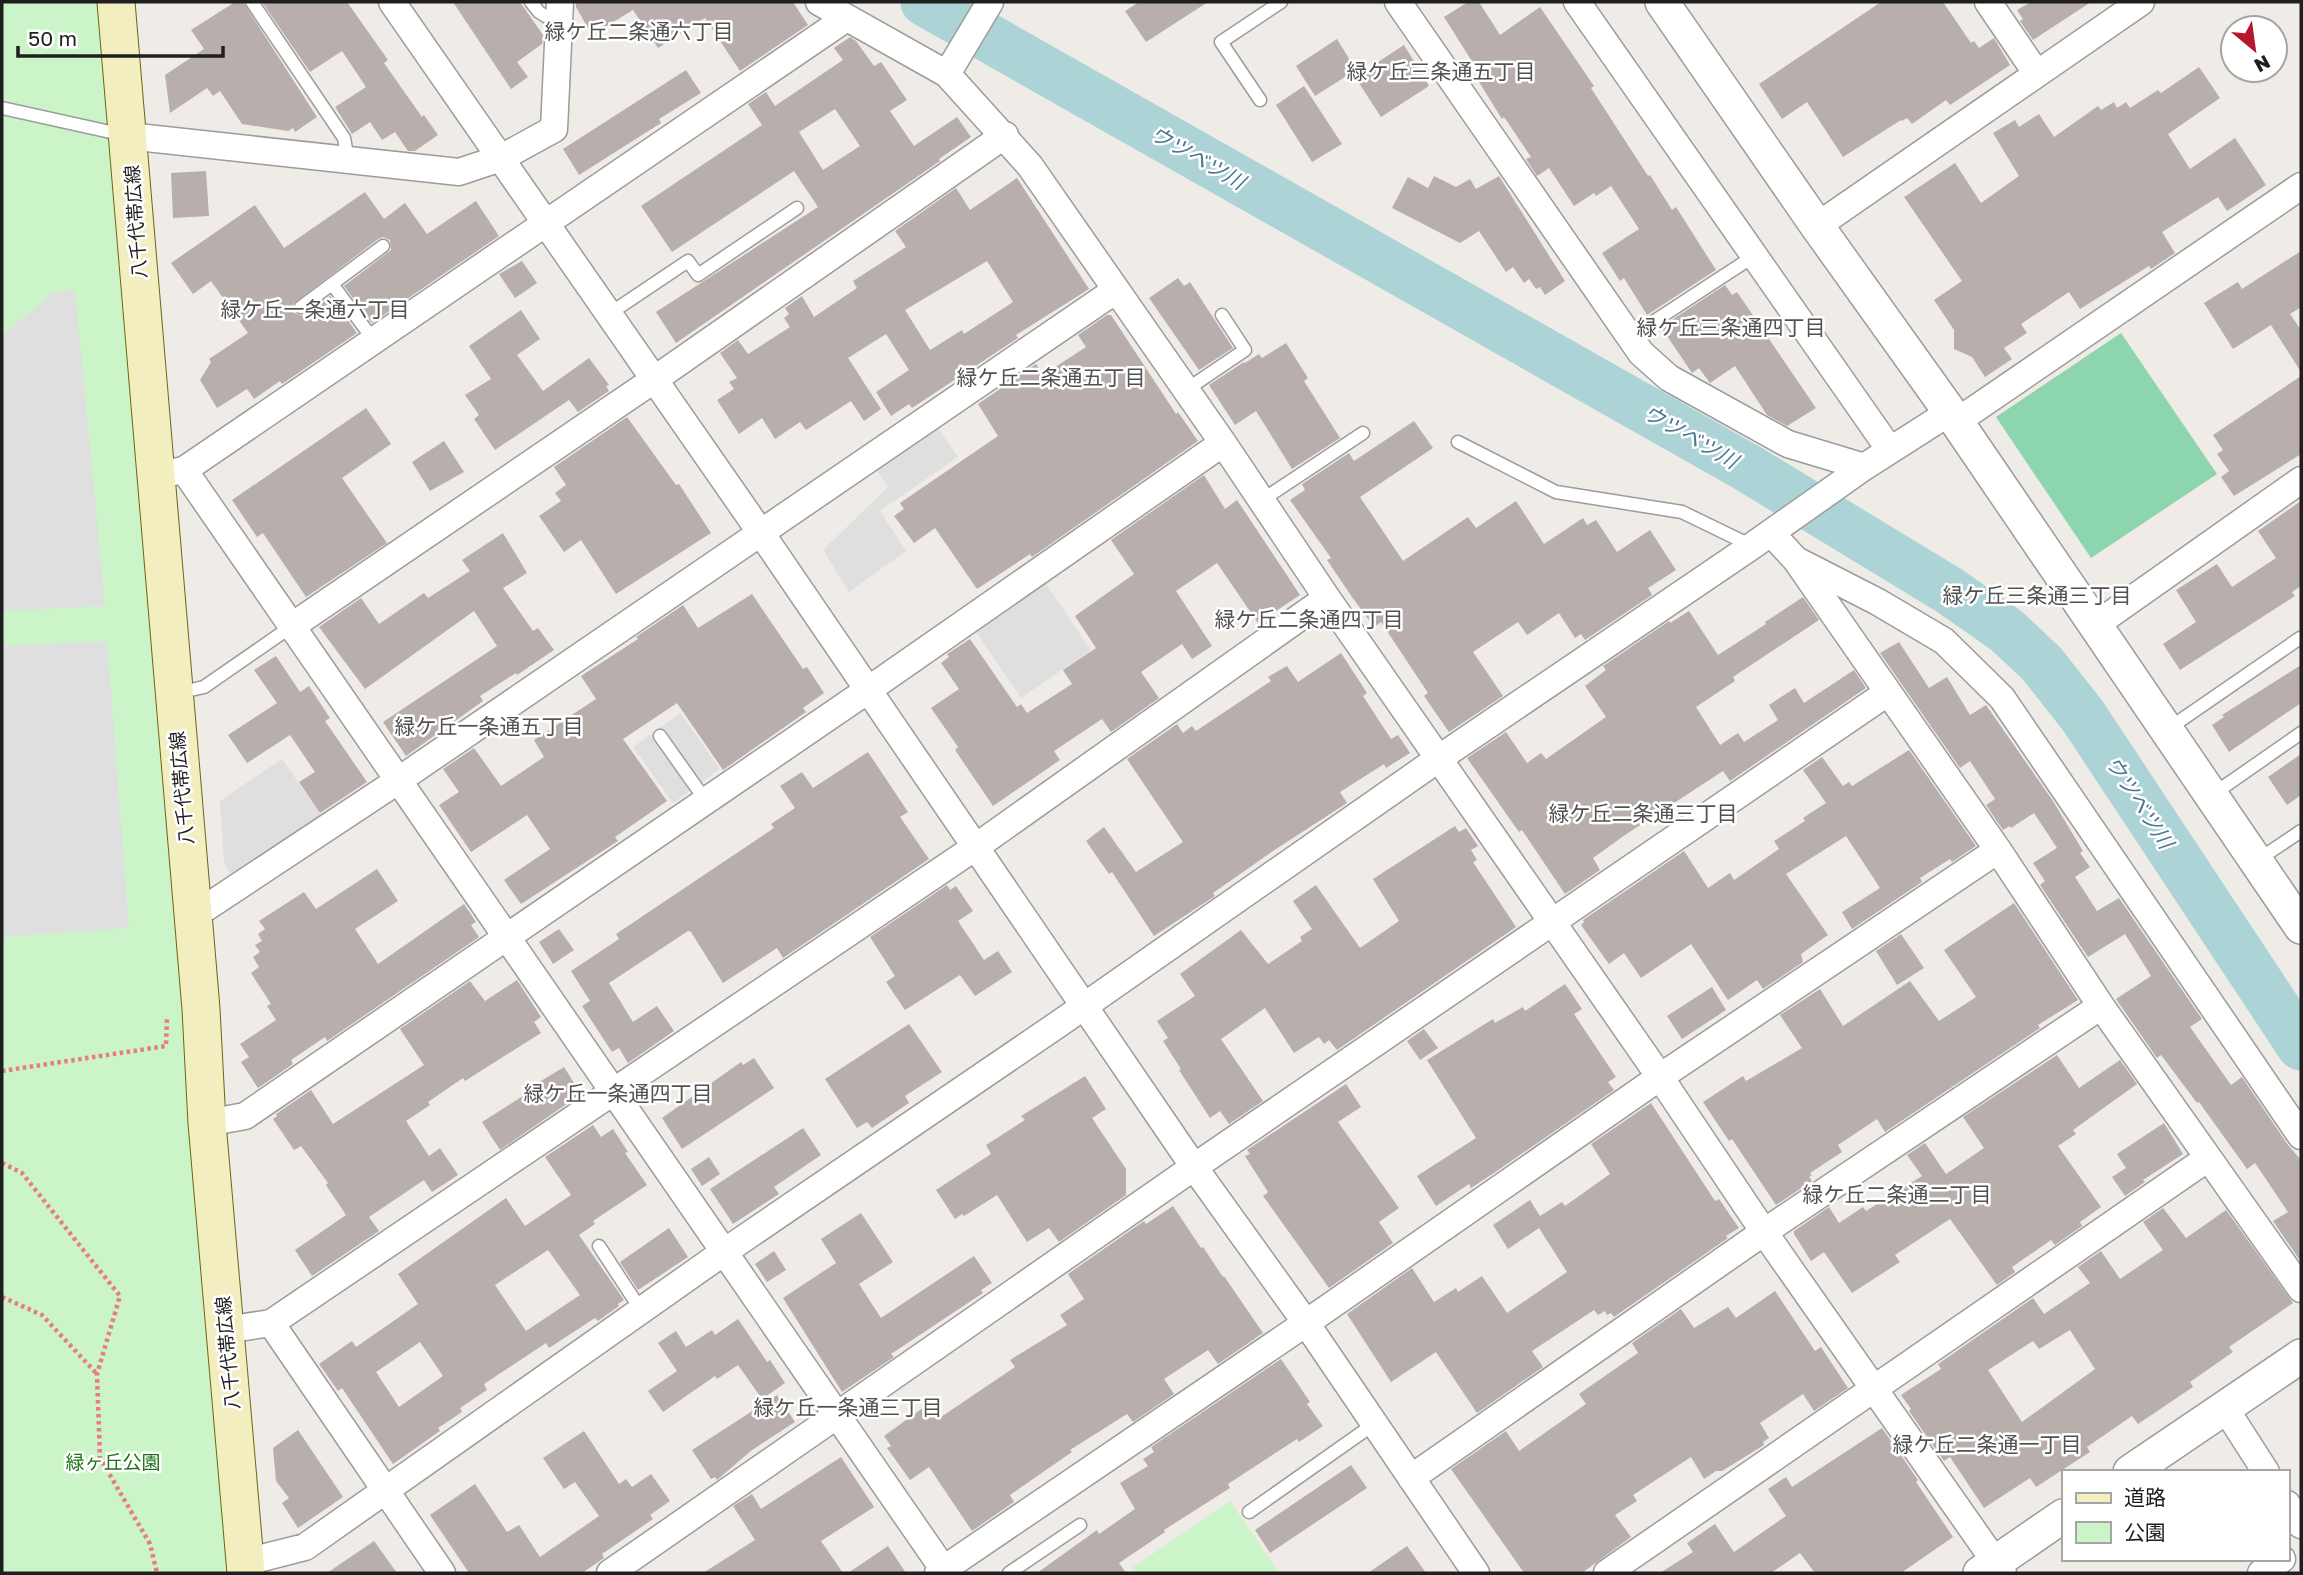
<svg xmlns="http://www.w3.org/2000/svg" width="2303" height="1575" font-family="'Golos Text','Noto Sans JP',sans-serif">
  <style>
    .park { fill: #cbf4c8 }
    .pitch { fill: #8dd5ae }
    .parking { fill: #dfdfdf }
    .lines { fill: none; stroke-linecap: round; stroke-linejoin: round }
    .river { stroke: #acd4d7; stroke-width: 49 }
    .building { fill: #b8afac; fill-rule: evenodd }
    .service-casing { stroke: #9c9c9c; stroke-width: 15 }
    .minor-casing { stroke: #9c9c9c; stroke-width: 29 }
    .tertiary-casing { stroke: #9c9c9c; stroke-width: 36 }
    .secondary-casing { stroke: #6b6711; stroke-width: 39 }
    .path { stroke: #ea7c81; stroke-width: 4.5; stroke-dasharray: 3.5 3.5; stroke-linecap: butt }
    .service { stroke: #fff; stroke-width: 12 }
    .minor { stroke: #fff; stroke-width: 26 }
    .tertiary { stroke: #fff; stroke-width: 33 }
    .secondary { stroke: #f3eec0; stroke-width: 37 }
    .labels { text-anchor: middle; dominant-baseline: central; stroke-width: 5; stroke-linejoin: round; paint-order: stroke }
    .street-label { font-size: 19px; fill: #1f1f1f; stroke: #fff }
    .park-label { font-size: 19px; fill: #1e7218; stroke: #fff }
    .neighbourhood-label { font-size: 21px; fill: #525252; stroke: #fff }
    .water-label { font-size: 21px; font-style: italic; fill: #4c778e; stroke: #fff }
  </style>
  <rect width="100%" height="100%" fill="#efebe6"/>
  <path class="park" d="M2,2H108L234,1573H2Z
    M1230,1501L1279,1573H1136L1132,1568Z"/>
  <path class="pitch" d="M2121,333L2217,474L2091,558L1996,417Z"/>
  <path class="parking" d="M75,290L105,606L2,611V336L53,292Z
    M935,424L958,457L880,511L906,551L849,592L823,550L888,487L874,466Z
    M1044,581L1091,650L1021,698L974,629Z
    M107,641L129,928L2,937V646Z
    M680,713L720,769L673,803L633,747Z
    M282,759L324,819L233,879L224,862L220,801Z"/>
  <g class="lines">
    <path class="river" d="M925,2L1746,467L1950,591L2007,631L2042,664L2083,716L2301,1046"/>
  </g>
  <path class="building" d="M235,2H243L317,117L295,132L293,128L288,131L242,124L220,91L213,96L207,88L170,113L165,75L204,49L191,30Z
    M262,2H347L388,60L384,63L422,117L424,115L438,135L415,151H408L395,132L382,140L370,122L352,134L335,107L366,87L342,51L310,72Z
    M453,2H520L543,35L542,44L517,62L528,77L511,89Z
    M576,2H793L808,25L740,71L705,18L658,48L633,10L592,35L576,7Z
    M1139,2H1208L1146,42L1125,11Z
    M1468,2H1479L1500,35L1540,7L1594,86L1591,88L1648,176L1650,175L1672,210L1676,207L1716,270L1647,315L1624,278L1620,281L1602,253L1639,229L1611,186L1596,196L1594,193L1574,206L1549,168L1537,176L1526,159L1531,157L1504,117L1502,119L1476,77L1480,74L1444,17Z
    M1881,2H1943L1971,43L1974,41L1979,48L1994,38L2010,65L1950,105L1946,100L1912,124L1907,118L1902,121L1901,120L1843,157L1807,102L1782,119L1759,84Z
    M2031,2H2091L2033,40L2020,21L2023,19L2017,10Z
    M850,37L856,41L874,66L881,62L907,100L890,111L914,146L957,117L971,137L939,159L940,161L676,343L656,312L818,207L794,171L672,252L641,206L762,125L748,104L766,92L775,106L843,60L834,48ZM835,109L860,146L823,170L799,132Z
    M1337,39L1356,70L1315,96L1296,66Z
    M1404,45L1429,86L1381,117L1355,77Z
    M2199,67L2220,98L2168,134L2190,169L2235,138L2266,185L2227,211L2218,197L2162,232L2175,253L2151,269L2149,266L2080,309L2069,292L2021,324L2027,333L2004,348L2012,359L1985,377L1972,357L1954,349V330L1934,300L1962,281L1904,197L1955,163L1981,203L2019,176L1993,133L2015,120L2019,127L2039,114L2054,137L2098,106L2101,110L2114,102L2117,108L2126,102L2130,108L2158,90L2161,93Z
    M686,70L701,93L659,119L661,123L579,175L563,149Z
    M1304,86L1342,144L1312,162L1276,105Z
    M206,171L209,216L173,218L171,173Z
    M1434,176L1456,187L1470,179L1476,189L1499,176L1565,281L1545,295L1540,287L1536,289L1529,279L1524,283L1513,267L1506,272L1479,231L1460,243L1392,208L1408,177L1428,188Z
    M1017,178L1089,289L1016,335L1018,338L912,408L909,404L891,416L876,392L909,370L886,334L848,358L881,409L864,421L851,401L806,430L800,422L775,439L762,418L739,434L717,400L734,389L729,382L737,378L720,353L738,340L748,354L790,327L784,318L789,314L785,308L802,296L814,317L857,288L853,281L906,247L895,231L956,188L970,210ZM987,261L1013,302L964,334L962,330L930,350L905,310Z
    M365,192L384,219L405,203L427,234L476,201L499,236L372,323L344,286L391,250L390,240L383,237L378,239L293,304L294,313L303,316L330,296L357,333L282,384L280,381L254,399L247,389L217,408L200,380L211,362L209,359L248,333L211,281L193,294L171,263L255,205L284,248Z
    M2301,251V307L2290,314L2301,330V372L2271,325L2233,349L2204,303L2238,282L2242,289Z
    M522,261L537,283L515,298L499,274Z
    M1178,278L1184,286L1190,282L1233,348L1199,370L1149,298Z
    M1725,285L1732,295L1737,292L1816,408L1787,426L1767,415L1735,366L1710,383L1699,368L1692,373L1661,327Z
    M521,310L540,339L517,355L543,391L589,358L609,385L606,386L609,391L578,412L569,400L495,450L474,419L479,415L465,395L491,379L469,346Z
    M1107,315H1111L1176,414L1178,412L1198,441L1032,557L1030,554L977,589L935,528L914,543L894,516L904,509L900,503L998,436L978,404L1036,364L1043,375L1086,347L1078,335Z
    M1286,343L1308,378L1304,381L1340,438L1292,469L1256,411L1235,425L1209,385L1244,362L1245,363L1259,354L1262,358Z
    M2301,376V454L2234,496L2221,477L2229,471L2217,454L2223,450L2213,435Z
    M366,408L391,444L342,478L387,543L306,597L263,533L257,537L232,500Z
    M627,417L676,485L679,484L711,533L616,594L581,540L564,552L539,516L561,501L555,493L566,485L554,467Z
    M1414,421L1433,448L1360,497L1403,561L1468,517L1476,528L1516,501L1544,544L1583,518L1587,525L1596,520L1617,552L1650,530L1676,570L1648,588L1652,595L1585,640L1581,634L1575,638L1559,613L1527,635L1518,622L1473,652L1503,696L1449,732L1424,696L1428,693L1381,622L1374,627L1352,597L1327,560L1331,558L1290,500L1305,490L1302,484L1349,453L1354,461Z
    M444,441L464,472L430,491L412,462Z
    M1204,475L1225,509L1237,500L1300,595L1258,623L1217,563L1176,591L1212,646L1192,659L1182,644L1141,672L1159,698L1111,732L1102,719L1054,751L1060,760L993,806L955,750L958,747L931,708L959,689L941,663L949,657L947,654L970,639L1017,707L1021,704L1027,713L1072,684L1063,670L1096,648L1075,616L1134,574L1111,540Z
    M2301,501V586L2292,592L2295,596L2180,670L2163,644L2196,622L2176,590L2217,564L2232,587L2276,558L2258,531Z
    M503,533L527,573L503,588L533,631L538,628L554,650L517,675L516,673L480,696L483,701L406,756L383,722L497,646L474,611L365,689L319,627L361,598L379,624L424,593L428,598L470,571L462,560Z
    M752,594L803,669L807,667L824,693L803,708L806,712L723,770L677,703L623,739L667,801L615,837L618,841L521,904L504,880L550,849L527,815L471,852L439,805L459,792L443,769L474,748L501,786L544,757L534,740L596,699L581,676L638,639L636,637L683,605L698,628Z
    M1803,597L1819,620L1733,677L1735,681L1696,707L1720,745L1738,733L1744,742L1778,720L1769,705L1795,688L1804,703L1854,670L1866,688L1730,781L1723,771L1625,835L1593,858L1600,870L1565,894L1522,830L1519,832L1467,758L1506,732L1527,763L1541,753L1546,759L1606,717L1585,686L1606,670L1603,666L1669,621L1670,623L1689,611L1718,655L1766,624L1765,622Z
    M1899,642L1929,688L1947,677L1970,715L1986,705L2053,801L2083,851L2080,853L2090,867L2075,877L2097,911L2119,898L2202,1019L2190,1027L2231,1085L2242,1077L2288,1145L2301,1160V1262L2273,1221L2288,1212L2255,1163L2247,1169L2199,1102L2197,1103L2161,1055L2157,1058L2116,999L2151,976L2125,934L2088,957L2040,885L2045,881L2033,863L2057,848L2034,813L2011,828L2010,826L2003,830L1986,805L1995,799L1970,761L1960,768L1880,653Z
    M1341,653L1367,693L1363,696L1391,739L1398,735L1410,753L1386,768L1384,764L1340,792L1347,803L1276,849L1213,893L1215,896L1154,936L1112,872L1109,874L1086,841L1104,827L1136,872L1183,842L1127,759L1177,724L1183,733L1192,726L1196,731L1271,681L1268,677L1287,666L1298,682Z
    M276,656L300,692L309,686L330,718L325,721L367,782L320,813L299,782L315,772L290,735L247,763L228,735L277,703L254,670Z
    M2301,665V703L2229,752L2212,725L2224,717L2222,715Z
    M1909,750L1976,846L1952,862L1950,859L1920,878L1922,882L1852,929L1842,912L1880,888L1846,836L1786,874L1828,935L1801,954L1803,962L1763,989L1757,980L1728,1000L1691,944L1641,978L1624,953L1609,964L1581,925L1584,922L1583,920L1684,851L1708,888L1730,873L1734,880L1779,849L1774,841L1805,821L1803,818L1826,803L1803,770L1822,757L1843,786L1849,782L1852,786Z
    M868,752L908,812L900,817L929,859L783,958L777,948L723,983L691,932L688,931L609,983L633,1022L657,1006L674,1031L628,1063L619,1048L612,1052L582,1006L590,1001L571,971L619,939L616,934L774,828L771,824L795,808L780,786L802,772L813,788Z
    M2301,754V795L2287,805L2268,777Z
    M1455,826L1459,832L1466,828L1478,846L1471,850L1477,860L1473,862L1516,927L1337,1050L1329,1040L1324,1044L1319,1037L1294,1053L1265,1008L1221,1039L1263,1101L1229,1124L1220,1111L1210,1118L1179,1070L1181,1069L1163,1041L1168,1038L1157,1021L1195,996L1180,974L1241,930L1268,964L1302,941L1300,937L1312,929L1293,901L1316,885L1360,948L1399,921L1373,879Z
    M377,869L398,901L355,929L378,964L464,904L476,922L471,925L479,937L327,1041L325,1037L291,1060L293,1064L258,1088L241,1062L249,1057L240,1044L276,1020L267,1006L271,1004L251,973L259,967L253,957L260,952L255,945L262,941L258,934L265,929L259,921L304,892L316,909Z
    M947,885L950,890L956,886L973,911L958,921L984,960L998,951L1012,972L975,996L960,975L905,1010L886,982L895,976L870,937Z
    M2014,903L2078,1000L2038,1025L2040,1028L1885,1132L1877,1119L1838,1145L1842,1152L1810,1173L1812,1175L1809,1177L1812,1181L1776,1205L1732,1139L1729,1141L1703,1102L1743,1076L1746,1081L1802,1048L1780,1015L1820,989L1843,1026L1910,981L1939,1021L1976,997L1944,950Z
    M559,929L574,950L553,964L539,942Z
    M1901,934L1924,968L1897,985L1876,951Z
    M517,980L541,1017L534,1022L541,1033L465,1081L463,1078L428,1102L430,1105L406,1121L429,1156L440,1148L458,1175L432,1192L424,1180L369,1217L379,1231L312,1276L295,1250L346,1215L326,1185L328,1183L301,1146L294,1150L273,1119L277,1116L276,1114L311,1090L333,1124L424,1065L400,1029L470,981L485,1001Z
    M1565,984L1582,1009L1574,1014L1616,1077L1608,1082L1614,1090L1494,1173L1471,1188L1469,1184L1436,1206L1417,1176L1476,1138L1427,1060L1493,1019L1495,1023L1523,1007L1525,1011Z
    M1712,987L1726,1010L1682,1039L1667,1016Z
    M909,1024L942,1072L905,1096L909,1103L872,1128L867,1122L857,1128L825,1079Z
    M1424,1029L1438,1048L1420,1060L1407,1041Z
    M2057,1055L2079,1088L2120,1060L2137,1084L2073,1130L2076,1134L2058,1146L2101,1207L2080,1222L2082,1226L2055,1245L2051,1240L2012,1267L2015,1272L1997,1285L1950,1219L1895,1255L1900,1262L1852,1293L1824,1252L1811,1261L1794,1234V1231L1829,1207L1839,1223L1863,1207L1866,1211L1922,1176L1907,1155L1925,1143L1946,1174L1984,1148L1963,1117Z
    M754,1058L774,1088L682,1149L662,1118L741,1062L743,1065Z
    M564,1067L581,1094L500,1150L482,1122L523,1096L521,1093Z
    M1085,1076L1106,1109L1092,1118L1126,1169V1195L1059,1242L1049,1228L1027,1242L997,1195L964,1216L962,1214L955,1219L936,1190L991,1154L986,1145L1025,1120L1021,1116Z
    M1346,1084L1361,1107L1338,1122L1399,1208L1379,1222L1393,1243L1329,1288L1263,1196L1268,1192L1245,1156L1250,1154L1247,1150Z
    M1651,1103L1715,1201L1719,1199L1739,1228L1726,1236L1728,1238L1614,1317L1611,1313L1607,1315L1605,1311L1598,1315L1594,1310L1532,1351L1543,1367L1477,1413L1436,1352L1391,1382L1347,1314L1412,1268L1434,1302L1456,1288L1458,1292L1482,1276L1507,1313L1567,1272L1539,1228L1508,1249L1493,1225L1530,1200L1540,1216L1562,1202L1565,1206L1610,1174L1591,1144Z
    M2164,1123L2183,1154L2143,1180L2145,1182L2125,1196L2112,1177L2126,1168L2117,1154Z
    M593,1125L601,1137L613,1129L628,1152L625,1153L647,1185L593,1221L595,1224L579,1235L624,1300L618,1304L619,1306L598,1321L595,1318L549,1348L546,1343L484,1384L487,1390L460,1408L462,1412L438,1428L440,1431L393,1464L342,1388L338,1391L319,1364L352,1341L356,1347L418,1304L398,1274L506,1198L525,1226L571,1195L545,1157ZM548,1250L580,1295L526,1331L495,1285ZM420,1342L443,1376L399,1407L376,1372Z
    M803,1128L821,1155L774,1187L779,1194L733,1224L710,1189Z
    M709,1157L720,1174L702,1186L691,1169Z
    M1173,1206L1201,1248L1203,1247L1223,1277L1224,1276L1263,1333L1218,1364L1208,1350L1164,1379L1174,1394L1133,1422L1127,1414L1070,1450L1072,1452L1010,1495L1014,1502L972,1531L929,1467L910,1480L887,1448L891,1446L884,1436L927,1405L938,1419L1015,1367L1010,1360L1067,1325L1060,1315L1084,1299L1068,1274L1144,1221L1146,1224Z
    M2163,1208L2186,1238L2226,1210L2293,1303L2229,1347L2233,1352L2190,1382L2193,1387L2138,1424L2132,1416L2087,1447L2090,1452L2036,1487L2030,1478L1984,1508L1950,1457L1944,1461L1909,1411L1911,1409L1901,1395L1941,1369L1938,1364L2033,1298L2044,1314L2090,1283L2078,1267L2101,1251L2120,1279L2163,1250L2143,1222ZM2070,1330L2095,1369L2022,1422L1988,1370L2033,1341L2039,1349Z
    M861,1213L893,1262L859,1284L881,1318L974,1256L992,1283L981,1290L983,1293L891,1354L894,1357L842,1392L783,1298L836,1263L821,1239Z
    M669,1228L688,1257L638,1290L620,1262Z
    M774,1251L786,1270L767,1282L755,1264Z
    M1775,1291L1815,1351L1821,1347L1848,1388L1814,1411L1803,1394L1760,1423L1769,1438L1763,1442L1764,1445L1722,1471H1716L1704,1479L1691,1457L1633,1495L1637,1501L1615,1515L1631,1537L1582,1573H1524L1451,1469L1506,1431L1519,1451L1586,1404L1579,1394L1638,1353L1632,1343L1681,1309L1694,1328L1728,1307L1736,1318Z
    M738,1319L767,1362L770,1360L785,1383L762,1399L738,1365L717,1379L715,1376L663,1412L648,1391L677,1371L658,1343L676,1331L686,1347L712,1330L715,1335Z
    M1281,1359L1310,1402L1307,1404L1323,1426L1299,1442L1297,1439L1228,1484L1230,1488L1164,1530L1165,1532L1119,1563L1126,1573H1037L1097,1530L1099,1534L1135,1509L1120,1483L1148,1466L1143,1459L1154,1452L1151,1447Z
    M777,1395L795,1422L752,1450L717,1480L715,1477L711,1479L692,1450Z
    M1882,1428L1918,1480L1916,1482L1953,1537L1901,1573H1815L1800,1553L1771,1573H1660L1693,1552L1687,1543L1715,1524L1734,1552L1786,1516L1768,1489L1786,1477L1792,1487Z
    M298,1430L343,1497L298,1528L282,1503L289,1498L276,1481L273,1448Z
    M584,1431L619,1484L626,1479L632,1487L651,1474L670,1501L650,1515L653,1519L602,1554L604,1558L582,1573H469L430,1515L475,1484L507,1532L519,1525L540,1557L599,1516L575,1482L564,1489L543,1458Z
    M841,1457L874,1507L821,1541L843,1573H703L755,1540L733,1506L752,1494L761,1509Z
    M1351,1465L1367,1488L1270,1553L1255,1530Z
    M374,1541L397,1573H327Z
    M888,1546L906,1573H848Z
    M1407,1546L1426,1573H1368Z"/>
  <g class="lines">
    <g class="service-casing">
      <path id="service" d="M252,2L344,138L348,160
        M531,2L539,12L558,24
        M1260,100L1221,42L1281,2
        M2,108L124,135
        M332,284L373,339
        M301,307L383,246
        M609,314L688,261L698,275L797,208
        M1630,337L1754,256
        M1186,390L1245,350L1222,315
        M1458,442L1556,492L1682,512L1752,546
        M1262,500L1363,433
        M177,693L204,687L292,626
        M2168,729L2300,638
        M660,736L706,801
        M2212,795L2301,733
        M2258,860L2301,831
        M599,1246L641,1310
        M1249,1512L1374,1424
        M1009,1573L1080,1525"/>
    </g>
    <g class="minor-casing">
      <path id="minor" d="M392,2L761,533L1194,1167L1306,1323L1476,1573
        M819,2L947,74L1030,166L1223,443L1327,598L1660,1077L1764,1232L2003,1573
        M1398,2L1641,353L1669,378L1788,444L1864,467
        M1577,2L1890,450
        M1988,2L2037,74
        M947,74L990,2
        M128,136L459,172L501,158L554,129L560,2
        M1817,226L2141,2
        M1956,422L2301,186
        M184,470L946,1573
        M168,473L184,470L845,19
        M1771,533L1796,560L1998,850L2101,1006L2301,1289
        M1798,561L1878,602L1944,641L2002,698L2301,1136
        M292,626L655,379L1005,135
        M2094,626L2301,480
        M192,917L399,780L1116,290
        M207,1123L245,1116L868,690L1223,443
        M271,1323L442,1573
        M225,1330L271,1323L977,846L1327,598
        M2225,1408L2266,1472
        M1411,1478L1764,1232L2101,1006
        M2287,1504L2301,1525
        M246,1562L305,1547L724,1252L1060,1023L1438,759L1752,546L1864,467L1950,412
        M610,1573L1194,1167L1887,693
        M938,1573L1306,1323L1660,1077L1998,850
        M1607,1573L2208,1158
        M2261,1573L2282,1559"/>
    </g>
    <g class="tertiary-casing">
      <path id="tertiary" d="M1662,2L1817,226L1950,412L2301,927
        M2130,1472L2301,1356
        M1980,1573L2063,1516"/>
    </g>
    <g class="secondary-casing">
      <path id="secondary" d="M116,2L201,1009L207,1123L246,1573"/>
    </g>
    <path class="path" d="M2,1071L166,1046L167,1017
      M2,1163L22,1173L120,1296L97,1374L100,1458L150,1544L157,1573
      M2,1297L42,1315L97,1374"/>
    <use href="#service" class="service"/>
    <use href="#minor" class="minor"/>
    <use href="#tertiary" class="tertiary"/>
    <use href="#secondary" class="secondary"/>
  </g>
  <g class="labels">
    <g class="street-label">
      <text transform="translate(135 222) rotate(-94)">八千代帯広線</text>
      <text transform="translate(181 788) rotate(-95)">八千代帯広線</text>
      <text transform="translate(227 1353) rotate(-95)">八千代帯広線</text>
    </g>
    <g class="park-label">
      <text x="113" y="1461">緑ヶ丘公園</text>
    </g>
    <g class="neighbourhood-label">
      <text x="639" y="31">緑ケ丘二条通六丁目</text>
      <text x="1441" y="71">緑ケ丘三条通五丁目</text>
      <text x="315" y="309">緑ケ丘一条通六丁目</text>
      <text x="1731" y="327">緑ケ丘三条通四丁目</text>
      <text x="1051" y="377">緑ケ丘二条通五丁目</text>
      <text x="2037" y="595">緑ケ丘三条通三丁目</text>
      <text x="1309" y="619">緑ケ丘二条通四丁目</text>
      <text x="489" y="726">緑ケ丘一条通五丁目</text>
      <text x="1643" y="813">緑ケ丘二条通三丁目</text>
      <text x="618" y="1093">緑ケ丘一条通四丁目</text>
      <text x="1897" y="1194">緑ケ丘二条通二丁目</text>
      <text x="848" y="1407">緑ケ丘一条通三丁目</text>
      <text x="1987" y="1444">緑ケ丘二条通一丁目</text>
    </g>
    <g class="water-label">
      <text transform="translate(1198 157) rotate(30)">ウツベツ川</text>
      <text transform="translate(1691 436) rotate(30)">ウツベツ川</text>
      <text transform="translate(2140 802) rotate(57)">ウツベツ川</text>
    </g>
  </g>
  <rect width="2303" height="1575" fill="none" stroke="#1f1f1f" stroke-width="7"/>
  <rect x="2062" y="1470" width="228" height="91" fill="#ffffff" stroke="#a5a5a5" stroke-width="2"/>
  <rect x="2076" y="1493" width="35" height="10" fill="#f3eec0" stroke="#a5a5a5" stroke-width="2"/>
  <text x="2124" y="1505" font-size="21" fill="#1f1f1f">道路</text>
  <rect x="2076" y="1522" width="35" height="21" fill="#cbf4c8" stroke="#a5a5a5" stroke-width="2"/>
  <text x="2124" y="1540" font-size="21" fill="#1f1f1f">公園</text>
  <g transform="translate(2254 49) rotate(151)"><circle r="33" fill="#ffffff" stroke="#a5a5a5" stroke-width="2"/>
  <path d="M0-5L12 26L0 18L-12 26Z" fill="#b8162e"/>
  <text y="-10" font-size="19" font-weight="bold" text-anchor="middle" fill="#1f1f1f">N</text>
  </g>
  <path d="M18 46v10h205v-10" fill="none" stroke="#1f1f1f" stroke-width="3.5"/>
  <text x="28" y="46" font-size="21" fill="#1f1f1f" stroke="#ffffff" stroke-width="5" paint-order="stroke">50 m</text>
</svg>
